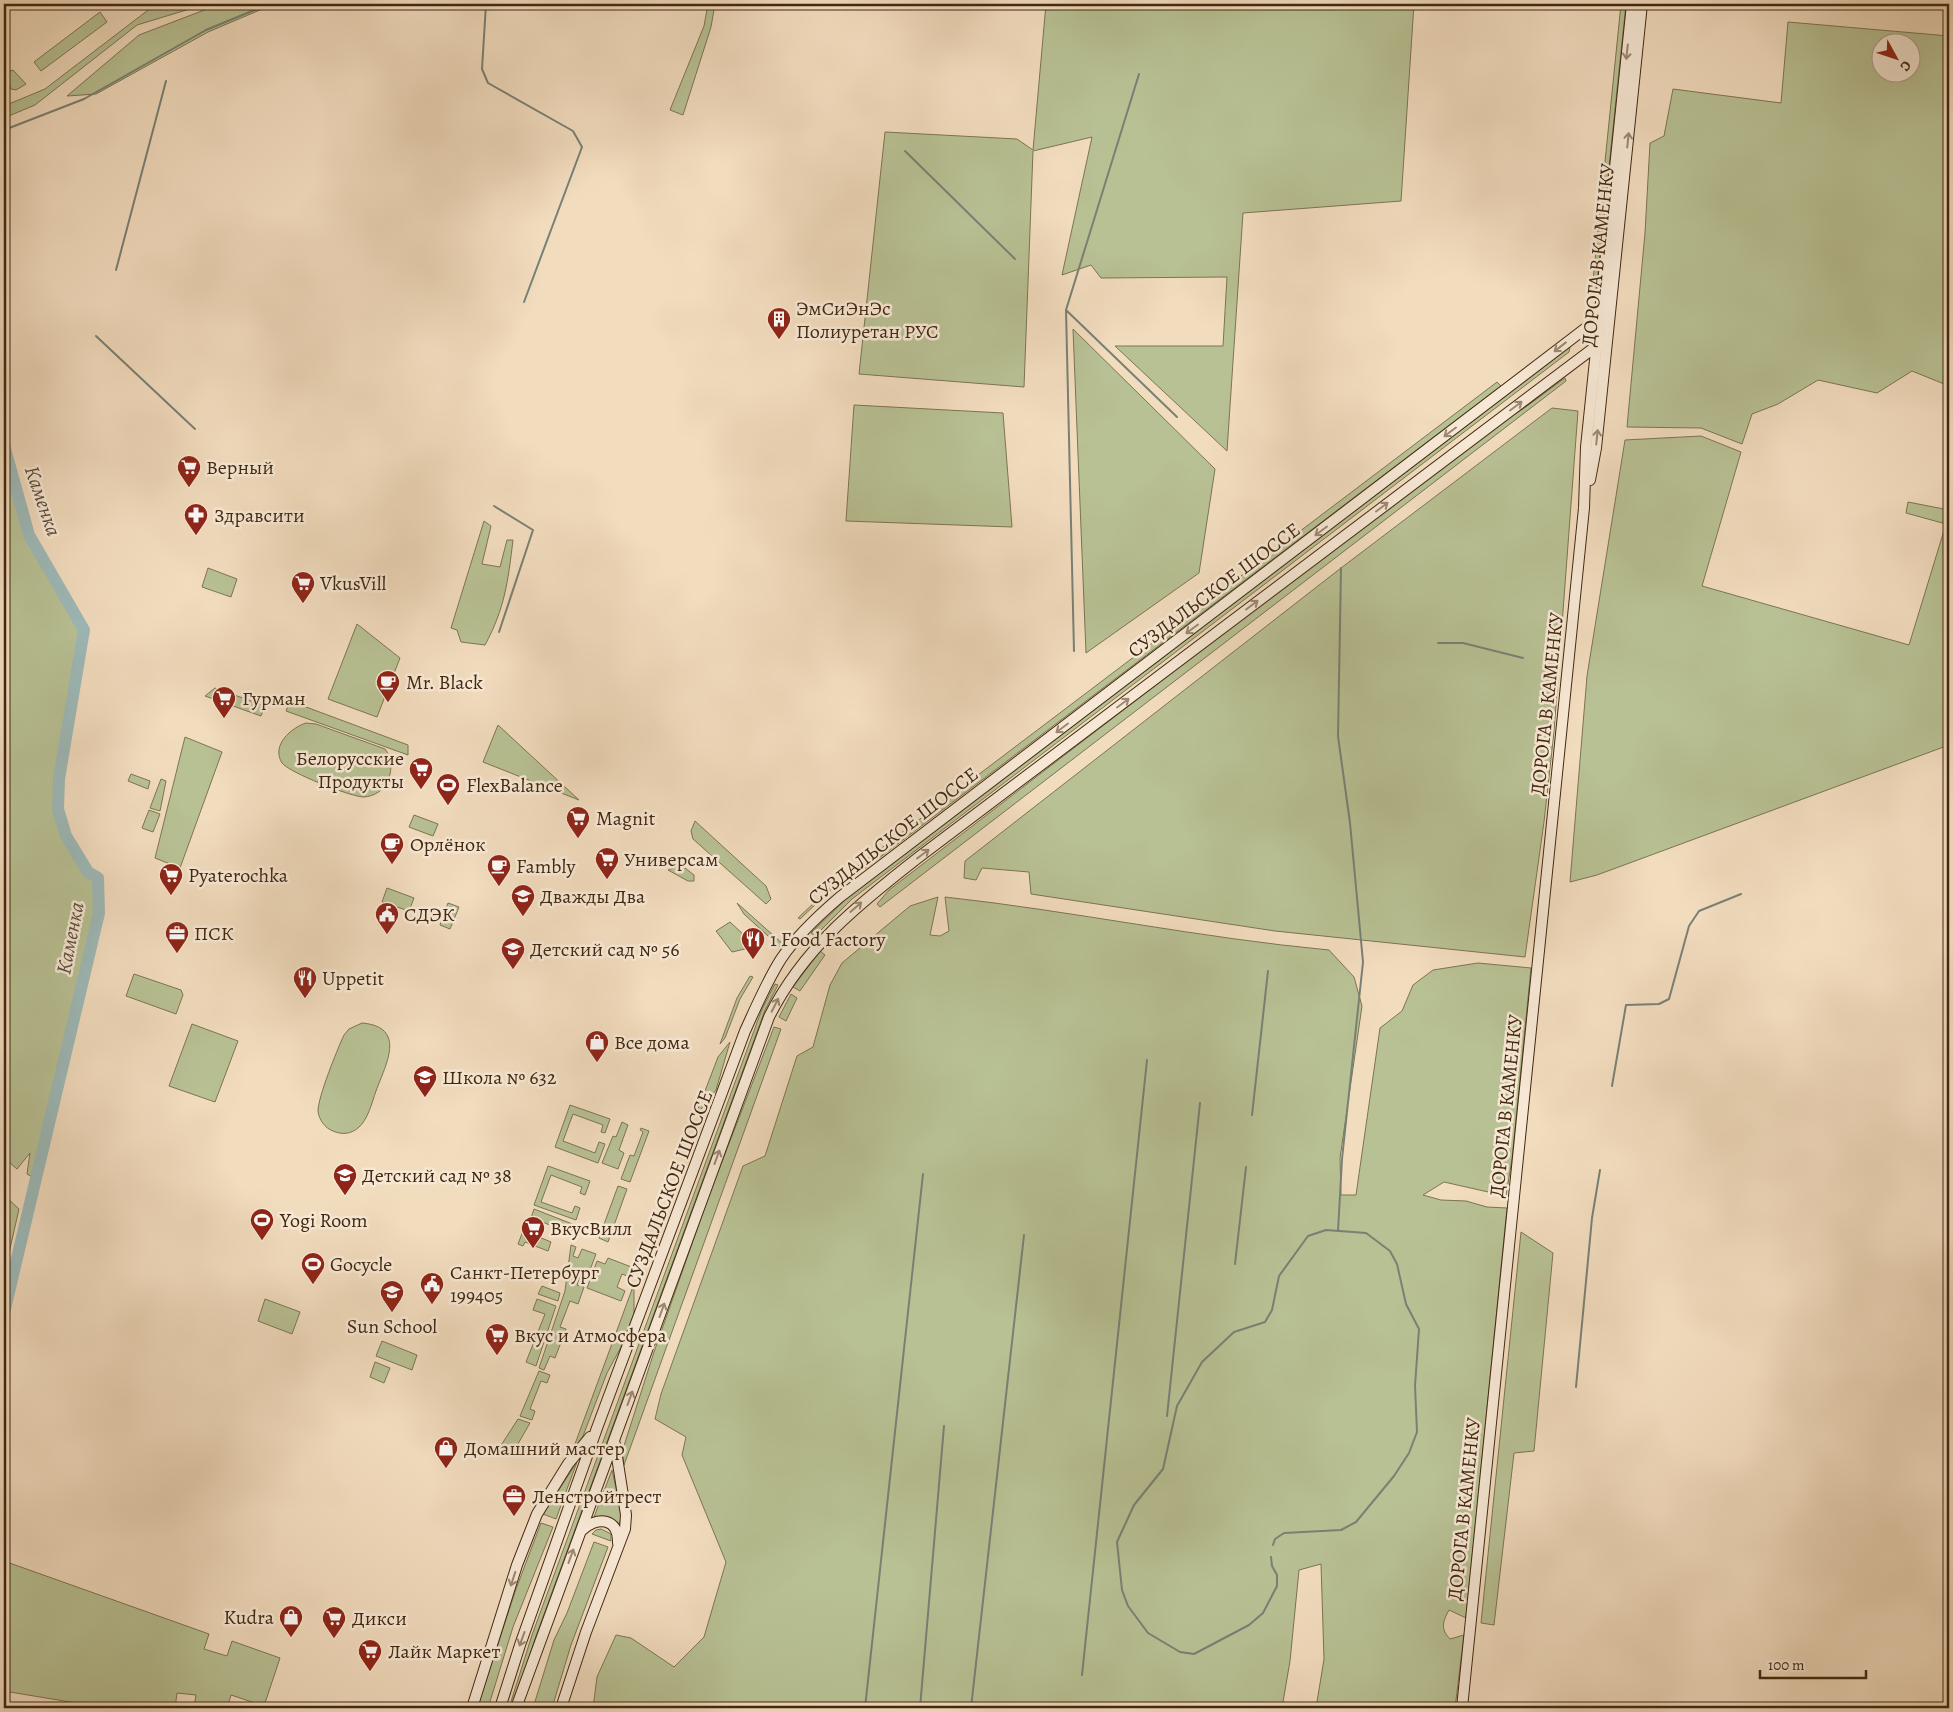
<svg xmlns="http://www.w3.org/2000/svg" width="1953" height="1712" font-family="Alegreya,serif">
  <style>
    .green { fill: #b8c194; stroke: #7d7452; fill-rule: evenodd }
    .lines { fill: none; stroke-linecap: round; stroke-linejoin: round }
    .stream { stroke: #798075; stroke-width: 2 }
    .river { stroke: #9dbab9; stroke-width: 12 }
    .secondary-casing { stroke: #422810; stroke-width: 12 }
    .secondary { stroke: #f7e8d5; stroke-width: 10 }
    .oneway { stroke: #9c8872 }
    .labels { text-anchor: middle; dominant-baseline: central; stroke-width: 5; stroke-linejoin: round; paint-order: stroke }
    .street-label { font-size: 20px; fill: #422810; stroke: #f7e8d5 }
    .poi-label { font-size: 20px; fill: #422810; stroke: #f7e8d5; text-anchor: start }
    .water-label { font-size: 21px; font-style: italic; fill: #594c3a; stroke: #f7e8d5 }
  </style>
  <rect width="100%" height="100%" fill="#f2dcbe"/>
  <filter id="stains"><feTurbulence type="fractalNoise" baseFrequency=".004" numOctaves="4"/><feColorMatrix values="0 0 0 0 .2 0 0 0 0 .09 0 0 0 0 .02 0 0 0 .5 -.17"/></filter>
  <radialGradient id="worn" r=".72"><stop offset=".6" stop-color="#630" stop-opacity="0"/><stop offset="1" stop-color="#630" stop-opacity=".3"/></radialGradient>
  <path class="green" d="M156,4H206L137,25L35,105L4,118V106L45,89Z
    M220,4H274L208,32L96,94L67,96L139,35Z
    M708,4H715L711,27L683,115L670,110L704,26Z
    M1046,4H1414L1401,201L1243,213L1227,451L1115,346H1223L1227,277L1101,278L1091,265L1062,275L1092,137L1033,151L1024,387L859,374L885,132L1017,139L1033,150Z
    M1621,4H1626L1596,291L1592,290Z
    M100,12L107,22L41,71L34,62Z
    M1788,22L1949,36V386L1912,371L1877,393L1818,380L1778,404L1752,414L1742,444L1701,428L1627,427L1645,233L1650,143L1664,136L1673,89L1781,103ZM1910,42V72H1880V42Z
    M13,70L26,84L16,90L11,89L5,73Z
    M1073,329L1215,469L1199,573L1086,653Z
    M1570,347L1569,352L852,899L815,936L811,933L848,897Z
    M1565,378L1566,381L880,907L877,904L889,890L1488,430L1523,409Z
    M1497,382L1501,386L866,868L836,885L800,919L798,918L834,884Z
    M854,405L1003,413L1012,527L846,521Z
    M1552,408L1578,411L1554,732L1544,822L1525,957L1275,931L1031,894L1029,872L982,868L976,880L964,878L965,861L1341,568Z
    M1701,436L1741,452L1702,586L1909,645L1946,524L1906,513L1908,502L1949,510V745L1597,875L1570,882L1587,676L1625,440Z
    M4,459L25,535L81,628L60,757L54,810L66,836L88,872L98,878L99,913L36,1179L27,1174L30,1153L17,1169L4,1158Z
    M484,521L491,526L482,564L500,567L507,540H513C508,581 505,608 485,645L461,642L457,630L451,628Z
    M208,568L237,579L231,597L202,587Z
    M357,624L400,658L377,717L328,699Z
    M215,688L265,706L261,716L205,696Z
    M290,701L408,745V755L286,711Z
    M306,723L316,724L385,749C392,758 392,768 389,778C386,789 374,797 363,797C349,796 290,773 282,763C271,745 291,728 306,723Z
    M498,725L579,800L483,762Z
    M185,737L222,752L180,868L155,858Z
    M131,774L150,781L148,789L128,781Z
    M161,779L166,781L160,811L150,808Z
    M149,810L160,814L153,832L142,828Z
    M414,815L438,824L433,836L409,827Z
    M695,821L766,886L771,899L766,904L693,839L691,831Z
    M676,867L685,868L694,875V881H688L668,870Z
    M387,888L414,898L409,911L382,902Z
    M938,897L930,935L940,936L949,931L945,897C1073,911 1200,938 1329,950L1354,977L1362,1006L1340,1158L1341,1195H1356L1380,1028L1402,1011L1413,985L1433,970L1478,963L1531,968L1512,1159L1506,1196L1444,1182L1423,1195L1441,1200L1466,1201L1487,1207L1507,1208L1466,1618L1449,1610C1443,1621 1440,1629 1450,1639L1464,1635L1455,1708H1316L1324,1659L1321,1564L1299,1570L1290,1661L1282,1708H593L597,1677L616,1635L631,1638L674,1667L704,1637L726,1562L682,1455L686,1437L655,1419L661,1394L743,1166L765,1156L797,1056L813,1047L830,985L842,963L910,906Z
    M448,903L459,907L450,929L440,925Z
    M737,903L783,944L780,947L744,914Z
    M730,922L759,949L751,954L745,949L732,952L716,931Z
    M820,951L825,955L800,991L793,987Z
    M134,974L181,990L183,995L176,1014L126,996Z
    M750,976L753,977L740,999L725,1038L720,1044L737,998Z
    M775,984L778,985L765,1010L536,1636L512,1708H509L532,1635L762,1009Z
    M791,994L797,998L786,1021L779,1017Z
    M362,1023C407,1027 386,1064 376,1091C372,1102 368,1120 358,1128C351,1134 342,1135 333,1131C325,1128 319,1120 318,1111C318,1097 337,1050 344,1035L349,1029Z
    M192,1024L238,1041L215,1102L169,1086Z
    M774,1027L781,1029L624,1465L622,1452L653,1355L708,1198Z
    M730,1042L716,1090L695,1117L718,1057Z
    M570,1105L610,1119L605,1133L601,1132L603,1125L573,1114L563,1141L595,1153L599,1142L605,1144L598,1163L555,1147Z
    M622,1122L628,1125L619,1150L624,1153L618,1169L602,1163L613,1136L616,1137Z
    M641,1128L649,1131L630,1182L621,1179L630,1155L634,1156L643,1132L640,1130Z
    M548,1166L590,1181L585,1195L580,1193L582,1187L551,1175L541,1202L572,1213L575,1206L580,1208L576,1220L534,1205Z
    M618,1186L627,1189L608,1242L599,1238Z
    M4,1195L19,1209L4,1275Z
    M534,1209L575,1225L572,1233L531,1218Z
    M523,1231L536,1236L533,1245L525,1242L523,1246L518,1244Z
    M1521,1232L1553,1253L1534,1451L1514,1453L1494,1625L1481,1623Z
    M539,1237L551,1242L548,1251L535,1246Z
    M571,1245L576,1247L573,1256L578,1258L582,1249L596,1254L590,1270L583,1268L577,1285L584,1287L578,1304L570,1301L560,1327L566,1329L555,1358L550,1356L544,1370L539,1368L565,1291Z
    M608,1258L634,1268L630,1277L622,1274L617,1287L625,1291L621,1301L587,1288L597,1261L605,1264Z
    M634,1284V1314L620,1349L607,1373L583,1436L572,1452Z
    M542,1286L560,1293L558,1301L538,1294Z
    M265,1299L300,1312L292,1334L258,1321Z
    M537,1299L556,1306L536,1366L526,1362L545,1314L533,1310Z
    M382,1341L417,1355L412,1370L376,1356Z
    M375,1362L390,1368L384,1383L370,1377Z
    M539,1371L550,1375L547,1383L541,1381L530,1409L535,1411L532,1420L520,1416Z
    M518,1419L530,1423L511,1456L498,1450Z
    M577,1462L556,1519L543,1514Z
    M612,1470L622,1514L619,1525L594,1517Z
    M541,1523L553,1527L513,1627L488,1708H477L516,1589Z
    M601,1529L611,1534V1541L592,1534L596,1530Z
    M594,1542L608,1547L571,1645L552,1708H533L554,1640L567,1613Z
    M4,1561L209,1634L204,1649L227,1656L232,1641L280,1658L264,1706L231,1695L227,1708H194L196,1695L177,1693L175,1708H106L4,1691Z"/>
  <g class="lines">
    <path class="stream" d="M486,4L482,69L488,83L573,131L582,147L524,302
      M4,130L84,99L206,30L269,4
      M905,151L1015,259
      M116,270L166,81
      M1066,310L1177,417
      M96,336L195,429
      M494,506L533,530L499,632
      M1438,643H1463L1523,658
      M1074,651L1066,310L1139,74
      M1612,1086L1626,1005L1659,1004L1669,999L1689,926L1699,911L1741,894
      M1252,1115L1268,971
      M1338,1231L1342,1159L1363,962L1350,823L1338,736L1341,568
      M1235,1264L1246,1167
      M1576,1387L1592,1218L1600,1170
      M1167,1416L1200,1103
      M1271,1557L1272,1566L1277,1575V1586L1263,1613L1249,1625L1194,1654L1180,1652L1148,1633L1128,1606L1122,1590L1117,1542L1134,1505L1163,1469L1177,1406L1202,1362L1234,1332L1265,1322L1272,1310L1279,1276L1308,1236L1326,1230L1366,1233L1390,1251L1397,1264L1406,1304L1419,1329L1415,1386L1417,1432L1409,1453L1394,1476L1356,1522L1341,1530L1284,1533L1275,1539L1273,1545
      M1082,1675L1147,1060
      M865,1708L923,1174
      M920,1708L944,1426
      M971,1708L1024,1235"/>
    <path class="river" d="M4,445L29,535L84,630L59,779L58,809L66,836L88,872L98,878L99,913L4,1313"/>
    <g class="secondary-casing">
      <path id="secondary" d="M1590,480L1596,448L1642,4
        M581,1531C596,1516 619,1517 618,1543
        M472,1708L517,1565L537,1514L568,1464L590,1437
        M500,1708L520,1645L597,1428L745,1031C756,1007 767,981 781,959C797,935 819,915 840,897L1599,318
        M516,1708L769,1017C803,948 860,903 919,857L1607,338
        M561,1708L586,1632L625,1529L626,1515L615,1444
        M1462,1708L1584,508L1586,447L1632,4"/>
    </g>
    <use href="#secondary" class="secondary"/>
  </g>
  <defs><path id="oneway-shaft" d="M-6 0H5M1.5-3L5.5 0L1.5 3" fill="none" stroke-width="1.6" stroke-linecap="round" stroke-linejoin="round" transform="scale(1.25)"/></defs>
  <g class="oneway">
    <use href="#oneway-shaft" transform="translate(1627 52) rotate(96)"/>
    <use href="#oneway-shaft" transform="translate(1628 140) rotate(-84)"/>
    <use href="#oneway-shaft" transform="translate(1560 347) rotate(142)"/>
    <use href="#oneway-shaft" transform="translate(1516 406) rotate(-37)"/>
    <use href="#oneway-shaft" transform="translate(1450 432) rotate(143)"/>
    <use href="#oneway-shaft" transform="translate(1597 437) rotate(-84)"/>
    <use href="#oneway-shaft" transform="translate(1382 507) rotate(-37)"/>
    <use href="#oneway-shaft" transform="translate(1321 531) rotate(143)"/>
    <use href="#oneway-shaft" transform="translate(1252 605) rotate(-37)"/>
    <use href="#oneway-shaft" transform="translate(1192 629) rotate(143)"/>
    <use href="#oneway-shaft" transform="translate(1123 703) rotate(-37)"/>
    <use href="#oneway-shaft" transform="translate(1062 728) rotate(143)"/>
    <use href="#oneway-shaft" transform="translate(923 854) rotate(-37)"/>
    <use href="#oneway-shaft" transform="translate(856 907) rotate(-41)"/>
    <use href="#oneway-shaft" transform="translate(775 1005) rotate(-63)"/>
    <use href="#oneway-shaft" transform="translate(717 1157) rotate(-70)"/>
    <use href="#oneway-shaft" transform="translate(662 1310) rotate(-70)"/>
    <use href="#oneway-shaft" transform="translate(630 1398) rotate(-70)"/>
    <use href="#oneway-shaft" transform="translate(571 1556) rotate(-70)"/>
    <use href="#oneway-shaft" transform="translate(513 1579) rotate(108)"/>
    <use href="#oneway-shaft" transform="translate(522 1639) rotate(110)"/>
  </g>
  <defs>
    <g id="building-pin" transform="scale(1.25)"><path d="M0 17L-7.5 6A9.5 9.5 0 1 1 7.5 6Z" fill="#8f2418" stroke="#f7e8d5"/><path d="M-4-6H4V6H1V3H-1V6H-4ZM-2.5-4.3h1.7v1.8h-1.7ZM.8-4.3h1.7v1.8H.8ZM-2.5-1h1.7V.8h-1.7ZM.8-1h1.7V.8H.8Z" fill="#fff"/></g>
    <g id="supermarket-pin" transform="scale(1.25)"><path d="M0 17L-7.5 6A9.5 9.5 0 1 1 7.5 6Z" fill="#8f2418" stroke="#f7e8d5"/><path d="M-6-5.5h2.5l.6 2H6L4.5 2H-2.5L-4.4-4H-6ZM-1.5 3.2a1.3 1.3 0 1 0 .1 0ZM3 3.2a1.3 1.3 0 1 0 .1 0Z" fill="#fff"/></g>
    <g id="pharmacy-pin" transform="scale(1.25)"><path d="M0 17L-7.5 6A9.5 9.5 0 1 1 7.5 6Z" fill="#8f2418" stroke="#f7e8d5"/><path d="M-2-6h4v4h4v4h-4v4h-4v-4h-4v-4h4Z" fill="#fff"/></g>
    <g id="cafe-pin" transform="scale(1.25)"><path d="M0 17L-7.5 6A9.5 9.5 0 1 1 7.5 6Z" fill="#8f2418" stroke="#f7e8d5"/><path d="M-5.5-4.5H6V0H3Q3 3.5 0 3.5H-2.5Q-5.5 3.5-5.5 0ZM3-3.2v2h1.7v-2ZM-6 4.5H4V6H-6Z" fill="#fff"/></g>
    <g id="stadium-pin" transform="scale(1.25)"><path d="M0 17L-7.5 6A9.5 9.5 0 1 1 7.5 6Z" fill="#8f2418" stroke="#f7e8d5"/><path d="M0-5a6.5 5 0 1 0 0 10a6.5 5 0 1 0 0-10ZM-3.5-1.8h7v3.6h-7Z" fill="#fff"/></g>
    <g id="school-pin" transform="scale(1.25)"><path d="M0 17L-7.5 6A9.5 9.5 0 1 1 7.5 6Z" fill="#8f2418" stroke="#f7e8d5"/><path d="M0-5L7-2L0 1L-7-2ZM-4 1L0 2.5L4 1V4Q0 6-4 4Z" fill="#fff"/></g>
    <g id="civic-pin" transform="scale(1.25)"><path d="M0 17L-7.5 6A9.5 9.5 0 1 1 7.5 6Z" fill="#8f2418" stroke="#f7e8d5"/><path d="M-.6-6.5H3V-4.5H.6V-3L4-1V1h2V6H-6V1h2V-1L-.6-3ZM-1.2 2.5V6h2.4V2.5Z" fill="#fff"/></g>
    <g id="office-pin" transform="scale(1.25)"><path d="M0 17L-7.5 6A9.5 9.5 0 1 1 7.5 6Z" fill="#8f2418" stroke="#f7e8d5"/><path d="M-6-3h4V-5.5h4V-3h4V5H-6ZM-1-4.5V-3h2v-1.5ZM-6 0V1H6V0Z" fill="#fff"/></g>
    <g id="restaurant-pin" transform="scale(1.25)"><path d="M0 17L-7.5 6A9.5 9.5 0 1 1 7.5 6Z" fill="#8f2418" stroke="#f7e8d5"/><path d="M-5-6h1v4h1v-4h1v4h1v-4h1v5L-1.5 .5V6h-2V.5L-5-1ZM5-6V6H3V1.5H1.5Q1.5-4 5-6Z" fill="#fff"/></g>
    <g id="shop-pin" transform="scale(1.25)"><path d="M0 17L-7.5 6A9.5 9.5 0 1 1 7.5 6Z" fill="#8f2418" stroke="#f7e8d5"/><path d="M-5-2.5h2.3a2.7 3.5 0 0 1 5.4 0H5L5.5 6h-11ZM-1.5-2.5h3a1.5 2.3 0 0 0-3 0Z" fill="#fff"/></g>
  </defs>
  <g fill-rule="evenodd">
    <use href="#building-pin" x="779" y="319"/>
    <use href="#supermarket-pin" x="189" y="467"/>
    <use href="#pharmacy-pin" x="196" y="515"/>
    <use href="#supermarket-pin" x="303" y="583"/>
    <use href="#cafe-pin" x="388" y="682"/>
    <use href="#supermarket-pin" x="224" y="698"/>
    <use href="#supermarket-pin" x="421" y="769"/>
    <use href="#stadium-pin" x="448" y="785"/>
    <use href="#supermarket-pin" x="578" y="818"/>
    <use href="#cafe-pin" x="392" y="844"/>
    <use href="#supermarket-pin" x="607" y="859"/>
    <use href="#cafe-pin" x="499" y="866"/>
    <use href="#supermarket-pin" x="171" y="875"/>
    <use href="#school-pin" x="523" y="896"/>
    <use href="#civic-pin" x="387" y="914"/>
    <use href="#office-pin" x="177" y="933"/>
    <use href="#restaurant-pin" x="753" y="939"/>
    <use href="#school-pin" x="513" y="949"/>
    <use href="#restaurant-pin" x="305" y="978"/>
    <use href="#shop-pin" x="597" y="1042"/>
    <use href="#school-pin" x="425" y="1077"/>
    <use href="#school-pin" x="345" y="1175"/>
    <use href="#stadium-pin" x="262" y="1220"/>
    <use href="#supermarket-pin" x="533" y="1228"/>
    <use href="#stadium-pin" x="313" y="1264"/>
    <use href="#civic-pin" x="432" y="1284"/>
    <use href="#school-pin" x="392" y="1292"/>
    <use href="#supermarket-pin" x="497" y="1335"/>
    <use href="#shop-pin" x="446" y="1448"/>
    <use href="#office-pin" x="514" y="1496"/>
    <use href="#shop-pin" x="291" y="1617"/>
    <use href="#supermarket-pin" x="334" y="1618"/>
    <use href="#supermarket-pin" x="370" y="1651"/>
  </g>
  <g class="labels">
    <g class="street-label">
      <text transform="translate(1598 255) rotate(-84)">ДОРОГА В КАМЕНКУ</text>
      <text transform="translate(1214 590) rotate(-37)">СУЗДАЛЬСКОЕ ШОССЕ</text>
      <text transform="translate(1547 704) rotate(-84)">ДОРОГА В КАМЕНКУ</text>
      <text transform="translate(893 836) rotate(-38)">СУЗДАЛЬСКОЕ ШОССЕ</text>
      <text transform="translate(1506 1106) rotate(-84)">ДОРОГА В КАМЕНКУ</text>
      <text transform="translate(669 1189) rotate(-69)">СУЗДАЛЬСКОЕ ШОССЕ</text>
      <text transform="translate(1464 1509) rotate(-84)">ДОРОГА В КАМЕНКУ</text>
    </g>
    <g class="poi-label">
      <text x="796" y="308">ЭмСиЭнЭс<tspan x="796" dy="23">Полиуретан РУС</tspan></text>
      <text x="206" y="467">Верный</text>
      <text x="214" y="515">Здравсити</text>
      <text x="320" y="583">VkusVill</text>
      <text x="406" y="682">Mr. Black</text>
      <text x="242" y="698">Гурман</text>
      <text x="404" y="758" text-anchor="end">Белорусские<tspan x="404" dy="23">Продукты</tspan></text>
      <text x="466" y="785">FlexBalance</text>
      <text x="596" y="818">Magnit</text>
      <text x="410" y="844">Орлёнок</text>
      <text x="624" y="859">Универсам</text>
      <text x="516" y="866">Fambly</text>
      <text x="188" y="875">Pyaterochka</text>
      <text x="540" y="896">Дважды Два</text>
      <text x="404" y="914">СДЭК</text>
      <text x="194" y="933">ПСК</text>
      <text x="770" y="939">1 Food Factory</text>
      <text x="530" y="949">Детский сад № 56</text>
      <text x="322" y="978">Uppetit</text>
      <text x="614" y="1042">Все дома</text>
      <text x="442" y="1077">Школа № 632</text>
      <text x="362" y="1175">Детский сад № 38</text>
      <text x="280" y="1220">Yogi Room</text>
      <text x="550" y="1228">ВкусВилл</text>
      <text x="330" y="1264">Gocycle</text>
      <text x="450" y="1272">Санкт-Петербург<tspan x="450" dy="23">199405</tspan></text>
      <text x="392" y="1326" text-anchor="middle">Sun School</text>
      <text x="514" y="1335">Вкус и Атмосфера</text>
      <text x="464" y="1448">Домашний мастер</text>
      <text x="532" y="1496">Ленстройтрест</text>
      <text x="274" y="1617" text-anchor="end">Kudra</text>
      <text x="352" y="1618">Дикси</text>
      <text x="388" y="1651">Лайк Маркет</text>
    </g>
    <g class="water-label">
      <text transform="translate(43 501) rotate(71)">Каменка</text>
      <text transform="translate(70 938) rotate(-79)">Каменка</text>
    </g>
  </g>
  <rect width="1953" height="1712" fill="none" stroke="#f2dcbe" stroke-width="20"/>
  <rect x="5" y="5" width="1943" height="1702" fill="none" stroke="#422810" stroke-width="2.5"/>
  <rect x="10" y="10" width="1933" height="1692" fill="none" stroke="#422810"/>
  <g transform="translate(1896 58) rotate(130)"><circle r="24" fill="#f7e8d5" stroke="#af9b86"/>
  <path d="M0-4L9 19L0 12L-9 19Z" fill="#8f2418"/>
  <text y="-8" font-size="14" font-weight="bold" text-anchor="middle" fill="#422810">С</text>
  </g>
  <path d="M1760 1670v8h106v-8" fill="none" stroke="#422810" stroke-width="2.5"/>
  <text x="1768" y="1670" font-size="15" fill="#422810" stroke="#f7e8d5" stroke-width="4" paint-order="stroke">100 m</text>
  <rect width="100%" height="100%" filter="url(#stains)"/>
  <rect width="100%" height="100%" fill="url(#worn)"/>
</svg>
